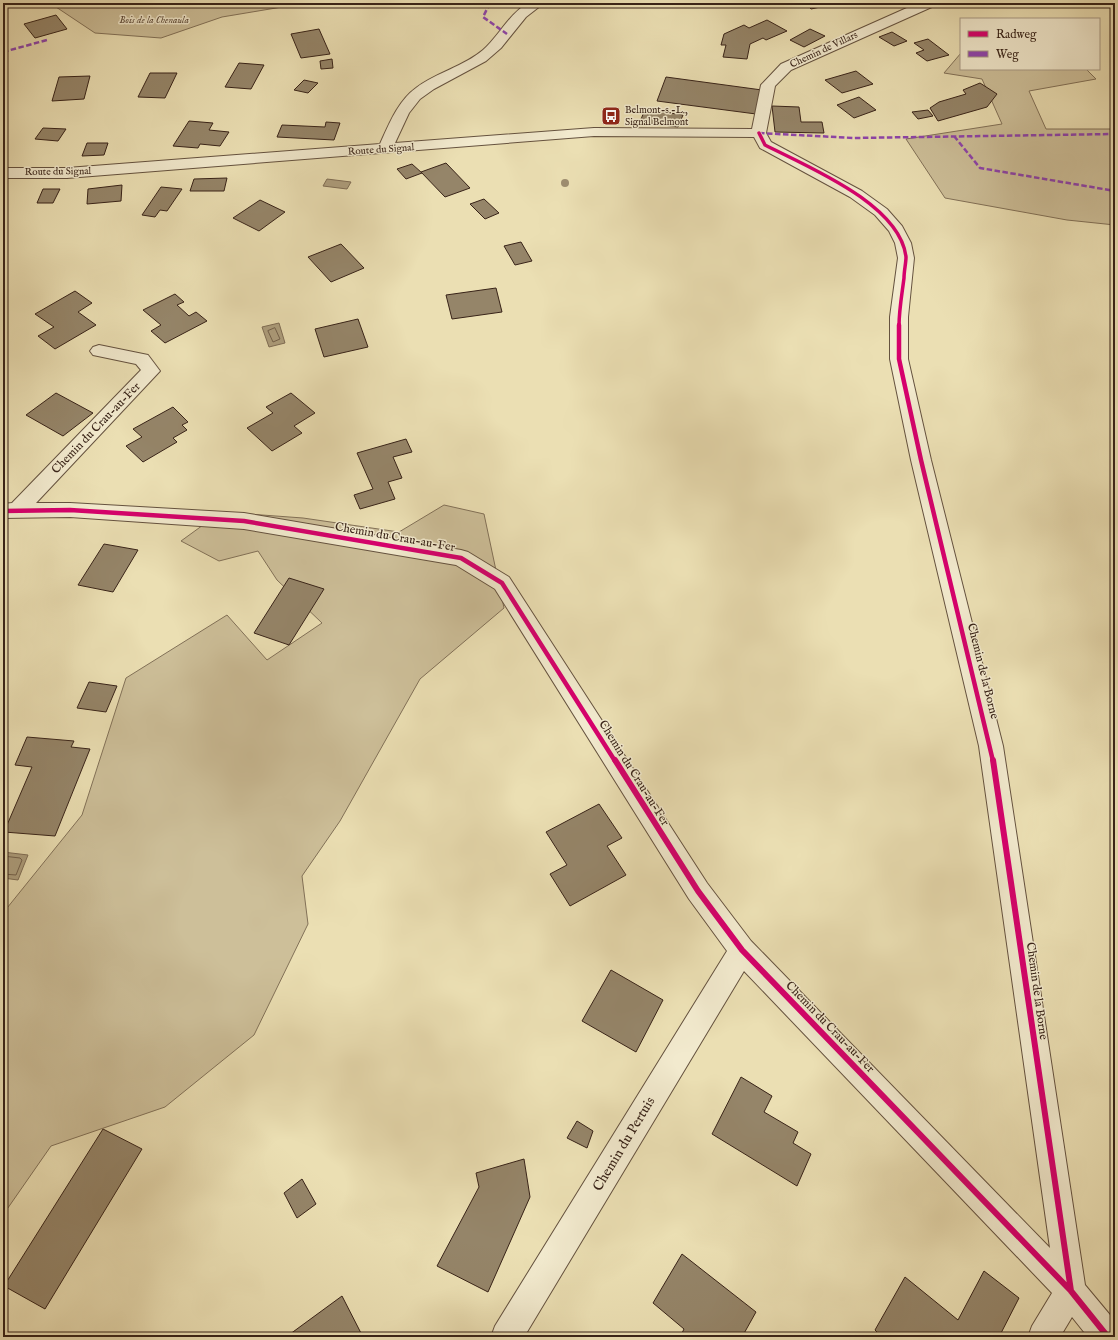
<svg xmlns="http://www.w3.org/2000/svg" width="1118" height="1340" font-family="'IM FELL English',serif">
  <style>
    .green { fill: #cdbf99; stroke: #827158 }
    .water { fill: #ae9f7e; stroke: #7f6d55 }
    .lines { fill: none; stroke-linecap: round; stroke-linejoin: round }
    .shore { stroke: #73614b; stroke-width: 1 }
    .building { fill: #958569; stroke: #382318 }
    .minor-casing { stroke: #65523f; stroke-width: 2 }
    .minor { fill: #f2eace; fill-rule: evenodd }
    .quiet { stroke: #8e44ad; stroke-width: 2.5; stroke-dasharray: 5.5 2.5; stroke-linecap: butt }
    .cycleway-far2-casing { stroke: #f2eace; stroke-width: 5 }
    .cycleway-far1-casing { stroke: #f2eace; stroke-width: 7 }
    .cycleway-casing { stroke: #f2eace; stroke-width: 8 }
    .cycleway-far2 { stroke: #d6006c; stroke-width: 3.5 }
    .cycleway-far1 { stroke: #d6006c; stroke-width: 4.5 }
    .cycleway { stroke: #d6006c; stroke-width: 6 }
    .tree { fill: #9d8d6f }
    .labels { text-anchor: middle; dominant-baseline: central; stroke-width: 3; stroke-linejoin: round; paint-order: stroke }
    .far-park-label { font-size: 10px; font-style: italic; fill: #5d4a38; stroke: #f2eace }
    .far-street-label { font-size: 10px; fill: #382318; stroke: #f2eace }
    .far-poi-label { font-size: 10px; fill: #382318; stroke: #f2eace; text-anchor: start }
    .street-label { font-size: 12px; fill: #382318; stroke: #f2eace }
    .near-street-label { font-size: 14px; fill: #382318; stroke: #f2eace }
  </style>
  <rect width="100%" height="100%" fill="#ebdfb3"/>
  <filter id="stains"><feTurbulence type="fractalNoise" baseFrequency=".005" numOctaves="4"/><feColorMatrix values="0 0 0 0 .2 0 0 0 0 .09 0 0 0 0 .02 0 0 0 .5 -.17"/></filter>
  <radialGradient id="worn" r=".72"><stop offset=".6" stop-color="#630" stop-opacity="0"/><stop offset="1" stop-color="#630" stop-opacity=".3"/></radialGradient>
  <path class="green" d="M50,3H306L222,17L161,38L95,33Z
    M961,53V69H1086L1096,79L1029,91L1046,129H1115V225L1067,220L945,198L906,139L1002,124L982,79L944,73Z
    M444,505L484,514L504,608L420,679L340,821L302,876L308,924L254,1035L165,1107L51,1146L3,1215V913L82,815L126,678L227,615L267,660L322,623L277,580L258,551L219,561L181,541L221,512L303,518L399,532Z"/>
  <path class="water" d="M327,179L351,182L347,189L323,186Z
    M279,323L285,343L269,347L262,327Z
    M3,852L28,855L18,880L3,878Z"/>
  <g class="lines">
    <path class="shore" d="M275,328L280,339L273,342L268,331Z
      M3,856L20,858L22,860L16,875L3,874"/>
  </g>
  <path class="building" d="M805,3H833L834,4L811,9Z
    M56,15L67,29L35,38L24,24Z
    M767,20L787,31L766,40L763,38L750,44L747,59L723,57L726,45H721L724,34L744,25L749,28Z
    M319,29L330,54L301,58L291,34Z
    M810,29L825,36L804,47L790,40Z
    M892,32L907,41L894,46L879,37Z
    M928,39L949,55L927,61L916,53L924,50L914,43Z
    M332,59L333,68L321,69L320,61Z
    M239,63L264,65L251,89L225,87Z
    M856,71L873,84L842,93L825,80Z
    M150,73H177L165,98L138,97Z
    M90,76L84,99L52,101L59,77Z
    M666,77L762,90L756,114L657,101Z
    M304,80L318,83L308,93L294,90Z
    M980,83L997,94L987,107L938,121L930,108L939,102L966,94L963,90Z
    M859,97L876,110L854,118L837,105Z
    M772,106L799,107L801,122H822L824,133L775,132Z
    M645,109L683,115L678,127L640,122Z
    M928,110L933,116L918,119L912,112Z
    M189,121L213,123L209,130L229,132L220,146L200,144L198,148L173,146Z
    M326,122L340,123L334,140L277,137L282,125L325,127Z
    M43,128L66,129L58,141L35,139Z
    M87,143H108L104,155L82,156Z
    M446,163L470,188L445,197L421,172Z
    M412,164L422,173L406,179L397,169Z
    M227,178L224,191H190L194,179Z
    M122,185L121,201L87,204L88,189Z
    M161,187L182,189L167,211L160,210L155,217L142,215Z
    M43,189H60L53,203H37Z
    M484,199L499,213L485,219L470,204Z
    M260,200L285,212L259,231L233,218Z
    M521,242L532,261L515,265L504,246Z
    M341,244L364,268L331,282L308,257Z
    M496,288L502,312L452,319L446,295Z
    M75,291L92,303L78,312L96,325L55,349L38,336L54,327L35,314Z
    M175,294L184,302L177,305L189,316L196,312L207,321L165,343L151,331L161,325L143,310Z
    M358,319L368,347L324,357L315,329Z
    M56,393L93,413L63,436L26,415Z
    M291,393L315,413L294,426L302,433L272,451L247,428L273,413L266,407Z
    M173,407L188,422L182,425L187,430L173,438L177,442L143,462L126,446L142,437L133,429Z
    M406,439L412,452L393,457L402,478L388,482L395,499L360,509L354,495L373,489L357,453Z
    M104,544L138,550L113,592L78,585Z
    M289,578L324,589L289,645L254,633Z
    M89,682L117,686L106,712L77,708Z
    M27,737L74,741L71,747L90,749L55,836L4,832L32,767L15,765Z
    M599,804L622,838L607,846L626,875L570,906L550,874L567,865L546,832Z
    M611,970L663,1000L636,1052L582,1021Z
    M741,1077L772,1096L764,1112L798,1132L793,1143L811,1154L797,1186L712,1134Z
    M577,1121L593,1131L587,1148L567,1138Z
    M103,1129L142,1149L45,1309L4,1286Z
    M524,1159L530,1197L488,1292L437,1266L479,1187L476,1173Z
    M302,1179L316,1204L297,1218L284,1193Z
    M682,1254L756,1312L742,1337H680L684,1329L653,1303Z
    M984,1271L1019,1298L999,1337H882L875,1330L905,1277L958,1320Z
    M342,1296L363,1337H286Z"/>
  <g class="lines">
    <g class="minor-casing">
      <path id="minor" d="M528,3H544L526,17L501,48L486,61L434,89L420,99L409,113L395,143L594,128L752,129L761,85L781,64L918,3H936L934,6L791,70L775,86L766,133L771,142L862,191L887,209L902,226L911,243L914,258L908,317V359L931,460L1003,746L1085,1285L1115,1321V1337H1088L1072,1317L1060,1337H1028L1032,1326L1052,1293L744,971L524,1337H491L495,1326L727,951L689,899L495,589L456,565L244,529L70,517L3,518V504L12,503L141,370L136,364L93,355L90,351L93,347L99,345L148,355L160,371L36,503H70L244,513L461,550L468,552L509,577L707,883L751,941L1050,1248L979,746L911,460L890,359V317L898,258L895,243L889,231L875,215L850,197L760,148L754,137L594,136L67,178H3V168H67L380,144C389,124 398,101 416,88C437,72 463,67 483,50C499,36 509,14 528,3Z"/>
    </g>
    <use href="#minor" class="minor"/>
    <path class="quiet" d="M490,3L483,17L507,34
      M3,52L47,40
      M759,133L854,138L1115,134
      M954,136L980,168L1115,191"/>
    <g class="cycleway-far2-casing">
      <path id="cycleway-far2" d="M759,133L765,145C808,167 900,204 906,257C906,263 904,271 904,278C902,294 899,310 899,326"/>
    </g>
    <g class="cycleway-far1-casing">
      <path id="cycleway-far1" d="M899,325V359L921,460L993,761
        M3,511L70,510L244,521L461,558L502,583L615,761"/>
    </g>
    <g class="cycleway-casing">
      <path id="cycleway" d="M615,760L698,891L742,950L1071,1291L1108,1337
        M993,760L1071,1291"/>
    </g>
    <use href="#cycleway-far2" class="cycleway-far2"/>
    <use href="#cycleway-far1" class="cycleway-far1"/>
    <use href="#cycleway" class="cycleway"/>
  </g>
  <circle class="tree" cx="565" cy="183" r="4"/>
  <defs>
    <g id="bus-square" transform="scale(1)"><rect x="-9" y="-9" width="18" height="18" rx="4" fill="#8f2418" stroke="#f2eace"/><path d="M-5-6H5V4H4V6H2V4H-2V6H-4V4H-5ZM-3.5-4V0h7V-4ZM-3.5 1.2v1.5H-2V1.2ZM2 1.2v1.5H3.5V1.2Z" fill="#fff"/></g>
  </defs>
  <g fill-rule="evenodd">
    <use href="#bus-square" x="611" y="116"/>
  </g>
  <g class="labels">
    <g class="far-park-label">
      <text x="154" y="20">Bois de la Chenaula</text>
    </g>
    <g class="far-street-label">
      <text transform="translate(824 50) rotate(-25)">Chemin de Villars</text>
      <text transform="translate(381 150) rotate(-4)">Route du Signal</text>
      <text transform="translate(58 172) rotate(-1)">Route du Signal</text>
    </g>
    <g class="far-poi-label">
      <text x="625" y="110">Belmont-s.-L.,<tspan x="625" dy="12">Signal Belmont</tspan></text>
    </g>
    <g class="street-label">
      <text transform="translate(96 428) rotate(-46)">Chemin du Crau-au-Fer</text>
      <text transform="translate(395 537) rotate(10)">Chemin du Crau-au-Fer</text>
      <text transform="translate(983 671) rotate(76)">Chemin de la Borne</text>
      <text transform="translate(634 773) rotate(58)">Chemin du Crau-au-Fer</text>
      <text transform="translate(1037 991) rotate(82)">Chemin de la Borne</text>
      <text transform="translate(830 1027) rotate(46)">Chemin du Crau-au-Fer</text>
    </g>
    <g class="near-street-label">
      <text transform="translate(624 1144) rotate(-59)">Chemin du Pertuis</text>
    </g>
  </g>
  <rect width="1118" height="1340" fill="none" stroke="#ebdfb3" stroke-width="16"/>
  <rect x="4" y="4" width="1110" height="1332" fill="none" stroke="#382318" stroke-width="2"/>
  <rect x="8" y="8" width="1102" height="1324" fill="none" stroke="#382318"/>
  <rect x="960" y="18" width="140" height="52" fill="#f2eace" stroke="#a89a85"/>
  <rect x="968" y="31" width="20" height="6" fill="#d6006c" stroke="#a89a85"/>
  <text x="996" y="38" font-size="12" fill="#382318">Radweg</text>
  <rect x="968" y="51" width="20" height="6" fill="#8e44ad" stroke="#a89a85"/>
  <text x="996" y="58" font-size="12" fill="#382318">Weg</text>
  <rect width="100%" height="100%" filter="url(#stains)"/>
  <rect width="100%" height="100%" fill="url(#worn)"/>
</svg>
